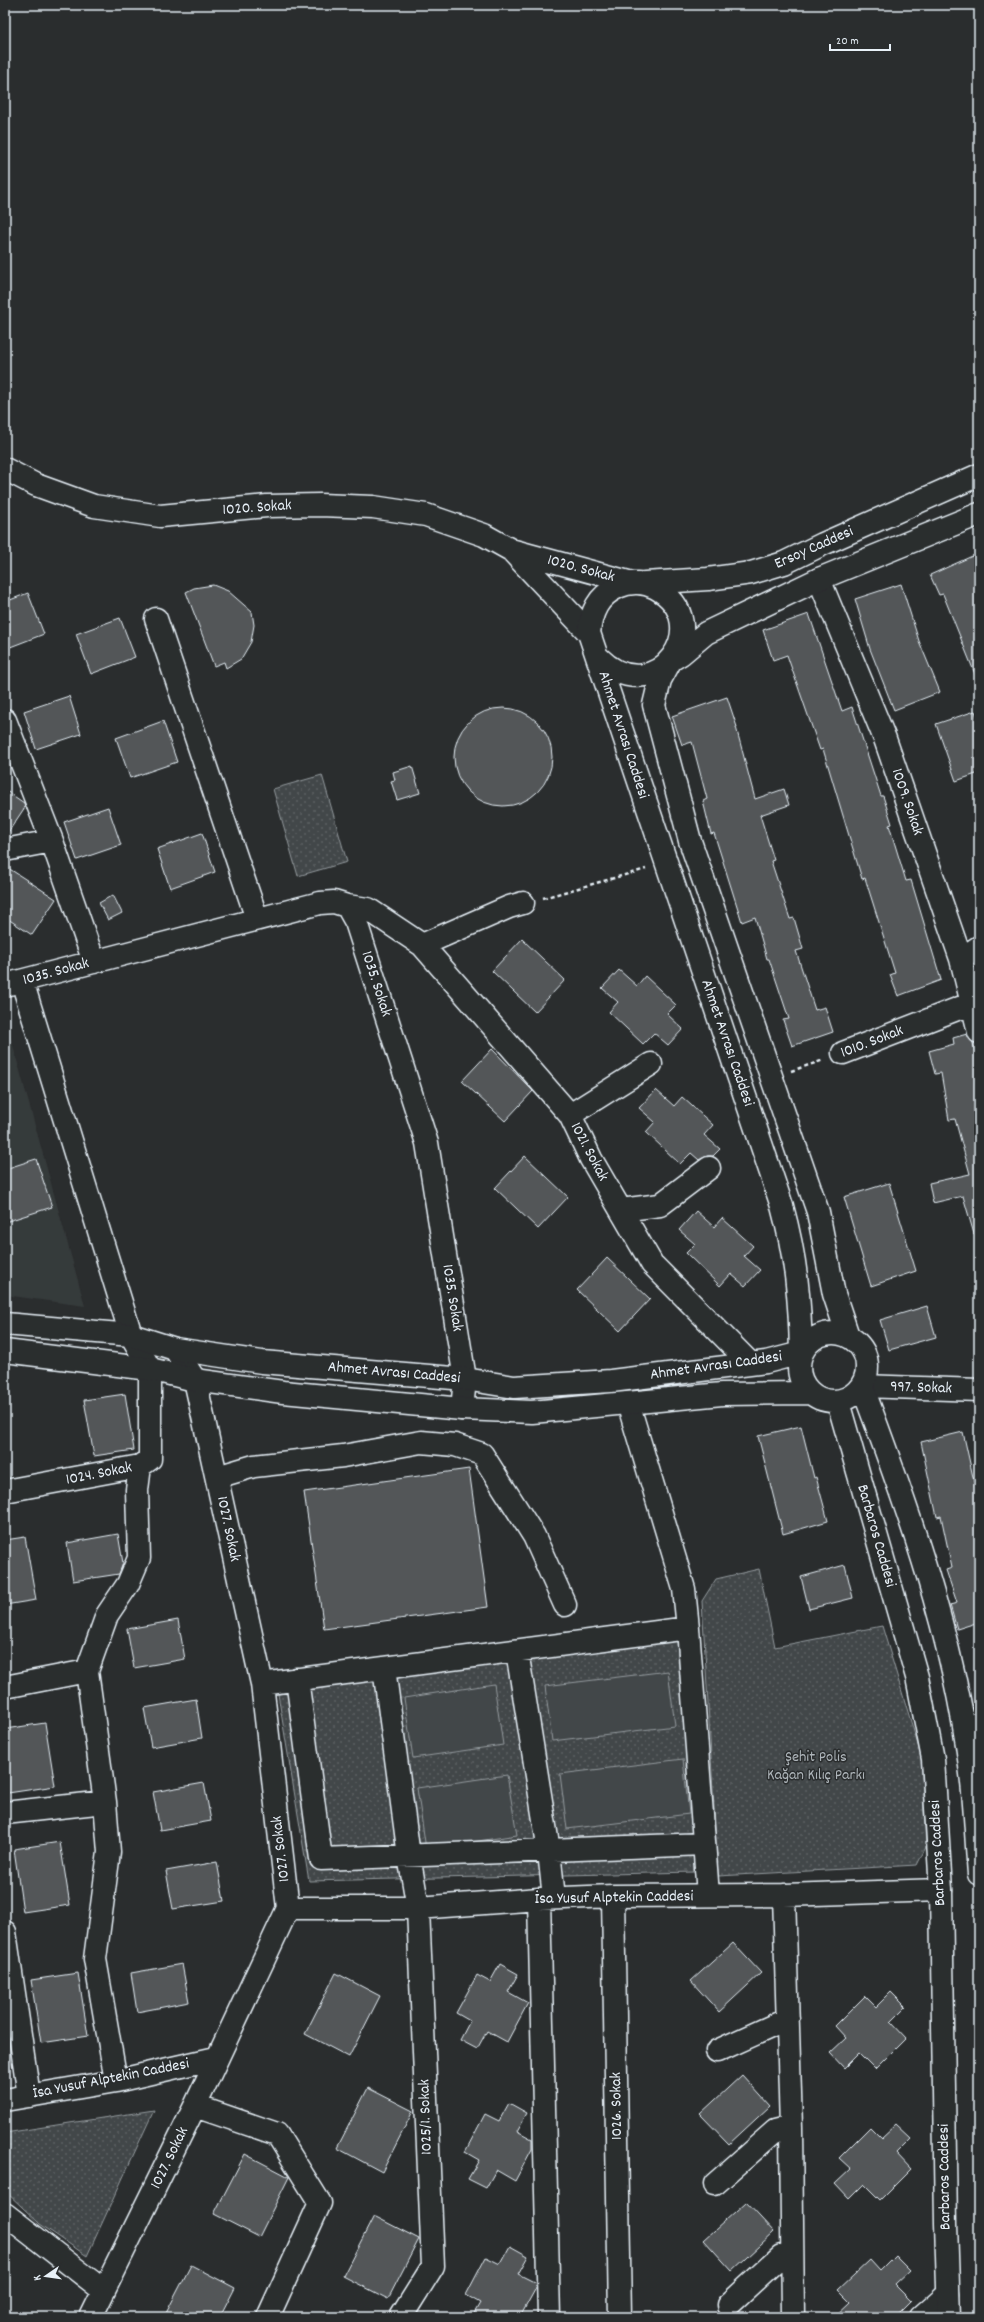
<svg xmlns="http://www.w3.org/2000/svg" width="984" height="2322" font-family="Dekko,sans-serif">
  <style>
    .built { fill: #363a3b }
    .park { fill: url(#park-dots); stroke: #959ca0 }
    .garden { fill: #424648; stroke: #959ca0 }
    .building { fill: #535759; stroke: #e8f1f8 }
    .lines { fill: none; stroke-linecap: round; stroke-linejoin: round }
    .minor-casing { stroke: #e8f1f8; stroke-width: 25 }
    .major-casing { stroke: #e8f1f8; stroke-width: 25 }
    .path { stroke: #e8f1f8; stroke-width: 2.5; stroke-dasharray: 4 3; stroke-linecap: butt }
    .minor { stroke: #2a2d2e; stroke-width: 22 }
    .major { stroke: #2a2d2e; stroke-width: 22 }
    .labels { text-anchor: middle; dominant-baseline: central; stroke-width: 3; stroke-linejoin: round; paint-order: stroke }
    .street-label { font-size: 16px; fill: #e8f1f8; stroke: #2a2d2e }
    .park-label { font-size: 16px; fill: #aeb5ba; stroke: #2a2d2e }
  </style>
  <defs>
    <pattern id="park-dots" width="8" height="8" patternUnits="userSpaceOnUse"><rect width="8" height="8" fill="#424648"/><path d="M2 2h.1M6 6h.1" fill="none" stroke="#5d6163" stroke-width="1.8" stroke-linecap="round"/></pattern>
  </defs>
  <rect width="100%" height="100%" fill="#2a2d2e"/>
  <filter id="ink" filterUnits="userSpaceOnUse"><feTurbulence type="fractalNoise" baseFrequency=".025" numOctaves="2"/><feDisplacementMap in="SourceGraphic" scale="8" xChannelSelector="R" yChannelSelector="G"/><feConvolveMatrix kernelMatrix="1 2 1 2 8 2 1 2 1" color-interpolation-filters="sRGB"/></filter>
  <g filter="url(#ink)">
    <path class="built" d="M5,1017L85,1306L5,1295Z"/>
    <path class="park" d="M322,775L347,862L298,876L273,789Z
      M759,1569L775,1647L882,1626L921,1755L926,1847L917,1865L718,1876L702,1601L716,1579Z
      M677,1639L695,1872L309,1881L278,1694Z
      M154,2110L87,2256L40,2224L5,2191V2133Z"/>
    <path class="garden" d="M668,1671L675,1726L552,1741L545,1686Z
      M494,1684L503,1745L413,1758L404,1698Z
      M683,1759L689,1814L567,1829L560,1774Z
      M507,1775L517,1835L426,1849L417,1788Z"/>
    <path class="building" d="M979,553V684L943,594L939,595L930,575Z
      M901,584L919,641L940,692L894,710L870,649L855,599Z
      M213,585L228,591L252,612L254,625L251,642L241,659L226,668L224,662L214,666L186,592L194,588Z
      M28,593L44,634L5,649V602Z
      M809,614L842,711L852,707L881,796H883L892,824L889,825L906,881L911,880L941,980L898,996L890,975L895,973L865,878L862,879L823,749L820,750L787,655L773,660L763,630Z
      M120,618L135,657L91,674L76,634Z
      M69,696L81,734L36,749L24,711Z
      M727,697L737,727H736L755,799L784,789L789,805L760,815L774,860L771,861L790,919L794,918L803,949L796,951L815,1010L825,1007L833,1032L792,1046L783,1020L789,1019L769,959H767L755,917L742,922L714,833L711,834L703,801L707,799L692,742L682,745L672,716Z
      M454 757a49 49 0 1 1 98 0a49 49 0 1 1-98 0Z
      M975,711L979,722V773L956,781L936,724Z
      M163,721L177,762L130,778L116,738Z
      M412,766L420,793L397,800L391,781L395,780L393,772Z
      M5,790L24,803L25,807L5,837Z
      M108,807L121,845L77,860L64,822Z
      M202,833L215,872L170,888L157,849Z
      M5,866L56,899L32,935L5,917Z
      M113,895L122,913L108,920L99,903Z
      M522,939L565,980L535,1012L492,971Z
      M619,970L637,986L645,976L676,1005L667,1014L683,1029L668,1045L654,1033L643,1044L609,1012L618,1002L602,988Z
      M967,1034L973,1043L979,1066V1233L974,1234L963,1196L933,1203L929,1183L970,1174L955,1119L949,1120L941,1073L935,1074L929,1051L954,1044L953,1038Z
      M492,1049L533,1091L505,1121L462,1081Z
      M656,1090L674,1106L682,1097L713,1125L704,1135L720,1149L713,1156H707L699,1160L691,1153L680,1164L646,1132L655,1122L639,1108Z
      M525,1156L568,1197L538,1229L495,1188Z
      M36,1159L52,1207L5,1222V1169Z
      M889,1183L916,1271L871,1286L844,1197Z
      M696,1211L714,1227L722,1218L753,1246L744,1256L760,1270L745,1286L731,1274L720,1286L686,1253L695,1244L679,1230Z
      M607,1258L650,1299L620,1331L577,1290Z
      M927,1306L936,1337L889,1350L880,1320Z
      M125,1394L134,1450L94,1456L84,1400Z
      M801,1426L814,1478L816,1477L828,1521L783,1534L758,1436Z
      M963,1432L979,1504V1622L957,1629L950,1605L957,1603L946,1570L952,1568L941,1516L937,1517L921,1442Z
      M469,1469L488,1607L324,1629L304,1492Z
      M118,1534L123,1563L119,1574L73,1581L67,1543Z
      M25,1537L36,1600L5,1605V1540Z
      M845,1565L853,1598L809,1609L801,1577Z
      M178,1620L185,1659L134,1668L127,1629Z
      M196,1699L202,1738L151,1747L144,1708Z
      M45,1723L55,1786L8,1793L5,1776V1729Z
      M204,1783L211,1821L160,1830L153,1792Z
      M60,1842L70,1905L23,1912L14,1849Z
      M217,1862L224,1901L173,1909L166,1871Z
      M733,1943L761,1973L719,2012L691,1981Z
      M182,1964L189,2002L137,2012L131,1973Z
      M500,1964L518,1974L508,1992L528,2003L507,2042L487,2031L477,2049L460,2040L470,2021L456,2013L477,1975L490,1982Z
      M78,1973L88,2036L41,2043L31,1980Z
      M336,1973L380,1996L349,2057L305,2034Z
      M891,1992L906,2007L891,2022L906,2038L875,2069L859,2053L844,2068L830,2053L846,2038L835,2026L865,1996L876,2007Z
      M742,2075L770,2106L729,2144L700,2114Z
      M368,2088L413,2111L382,2172L337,2148Z
      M509,2103L527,2113L517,2131L532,2139V2149L515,2181L496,2170L486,2188L468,2179L479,2160L465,2152L485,2114L499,2121Z
      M896,2124L911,2138L896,2153L911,2169L880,2200L864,2184L849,2199L835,2184L851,2169L839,2158L870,2127L881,2138Z
      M245,2154L289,2177L259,2237L214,2214Z
      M746,2202L774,2232L732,2271L704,2240Z
      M374,2216L419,2239L388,2299L343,2276Z
      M510,2246L528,2256L518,2274L536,2283V2288L520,2317H472L480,2303L466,2295L486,2257L500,2264Z
      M895,2256L910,2271L895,2285L911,2301L895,2317H834L850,2302L838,2290L870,2260L880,2271Z
      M191,2265L235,2288L220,2317H164Z"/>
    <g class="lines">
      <g class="minor-casing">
        <path id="minor" d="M5,469L36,485L94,506L160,516L267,506L320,505L373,507L426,515L484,535L511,550L629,582
          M511,550L589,633
          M819,579L885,739L961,959L979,1032
          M156,619L257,919
          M5,720L52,841L94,962
          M5,850L52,841
          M347,906L368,909L422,945L570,1115L591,1159L652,1264L750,1363
          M422,945L509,907L523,903
          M961,959L979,947
          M5,985L320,903L334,902L347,906L356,922L427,1143L465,1379L462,1409
          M843,1053L970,1004
          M570,1115L651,1064
          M621,1210L660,1205L709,1168
          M862,1386L979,1390
          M217,1477L254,1466L343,1456L421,1442L455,1445L482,1454L534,1536L565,1605
          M5,1491L140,1466L150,1459V1369L131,1335L22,981
          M688,1628L708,1895
          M517,1651L549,1851L554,1898
          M384,1668L409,1856L418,1908L433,2266L401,2317
          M297,1679L321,1859L704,1844
          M262,1684L688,1628L684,1589L628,1403
          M5,1687L87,1671
          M5,1813L105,1802
          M784,1895L791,2127L793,2317
          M613,1896L620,2317
          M539,1899L549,2317
          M288,1908H418L539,1899L613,1896L784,1895L941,1890
          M5,1932L29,2096
          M717,2051L788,2019
          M116,2081L95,1959L109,1852L105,1802L87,1671L107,1615L128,1584L139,1558L137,1490L140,1466
          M5,2100L116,2081L216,2058
          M195,2106L277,2134L320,2203L268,2317
          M715,2184L775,2131L791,2127
          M5,2214L104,2291
          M728,2305L781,2256L792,2253
          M91,2317L195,2106L288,1908L262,1684L195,1380L175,1349
          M921,2317L948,2293"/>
      </g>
      <g class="major-casing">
        <path id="major" d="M645,583L708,579L751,573L784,563L823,544L979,475
          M599,658C655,714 719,623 656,588C645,582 630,581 618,587C598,596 591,612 589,633L782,1206C796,1258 800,1299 801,1353
          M5,1324L131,1335L175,1349L262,1362L465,1379L514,1387L611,1381L766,1362L801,1353
          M799 1367a34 34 0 1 1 68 0a34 34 0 1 1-68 0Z
          M848,1336L834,1294L818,1212L690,841L654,705L660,680L671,660L681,654L706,633L819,579L979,514
          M5,1351L150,1369L195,1380L283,1392L462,1409L532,1412L722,1394L809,1393
          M862,1386C908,1508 953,1635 970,1766C975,1801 976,1838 979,1874
          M838,1402L917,1677L933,1759L941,1890L946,2224L949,2317"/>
      </g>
      <path class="path" d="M543,898L646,869
        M791,1071L824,1060"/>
      <use href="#minor" class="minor"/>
      <use href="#major" class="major"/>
    </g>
  </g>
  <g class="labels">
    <g class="street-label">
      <text transform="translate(257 508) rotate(-4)">1020. Sokak</text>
      <text transform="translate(814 548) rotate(-24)">Ersoy Caddesi</text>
      <text transform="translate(581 569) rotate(15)">1020. Sokak</text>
      <text transform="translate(623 735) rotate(72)">Ahmet Avrası Caddesi</text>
      <text transform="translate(907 802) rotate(71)">1009. Sokak</text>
      <text transform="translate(56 972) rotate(-15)">1035. Sokak</text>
      <text transform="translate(376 984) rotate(72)">1035. Sokak</text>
      <text transform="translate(872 1042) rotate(-21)">1010. Sokak</text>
      <text transform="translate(727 1043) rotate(71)">Ahmet Avrası Caddesi</text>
      <text transform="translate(589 1152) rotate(62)">1021. Sokak</text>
      <text transform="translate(452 1298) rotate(81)">1035. Sokak</text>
      <text transform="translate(716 1366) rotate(-8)">Ahmet Avrası Caddesi</text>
      <text transform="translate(394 1373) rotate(5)">Ahmet Avrası Caddesi</text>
      <text transform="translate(921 1388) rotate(2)">997. Sokak</text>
      <text transform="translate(99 1474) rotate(-11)">1024. Sokak</text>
      <text transform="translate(228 1529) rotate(78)">1027. Sokak</text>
      <text transform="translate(876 1536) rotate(74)">Barbaros Caddesi</text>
      <text transform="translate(281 1849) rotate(-97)">1027. Sokak</text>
      <text transform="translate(938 1853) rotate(-93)">Barbaros Caddesi</text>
      <text transform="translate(614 1898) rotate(-1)">İsa Yusuf Alptekin Caddesi</text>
      <text transform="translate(111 2079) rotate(-11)">İsa Yusuf Alptekin Caddesi</text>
      <text transform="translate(617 2106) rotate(-91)">1026. Sokak</text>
      <text transform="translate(426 2117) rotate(-92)">1025/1. Sokak</text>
      <text transform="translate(170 2158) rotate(-64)">1027. Sokak</text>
      <text transform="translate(945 2177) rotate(-91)">Barbaros Caddesi</text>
    </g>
    <g class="park-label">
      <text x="816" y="1757">Şehit Polis<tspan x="816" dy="18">Kağan Kılıç Parkı</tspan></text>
    </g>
  </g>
  <rect width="984" height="2322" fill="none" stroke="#2a2d2e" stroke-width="20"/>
  <rect x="10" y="10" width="964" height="2302" fill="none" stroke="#e8f1f8" stroke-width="1.5" filter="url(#ink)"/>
  <g transform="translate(46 2276) rotate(257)" stroke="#2a2d2e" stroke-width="3" paint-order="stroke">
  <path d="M0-3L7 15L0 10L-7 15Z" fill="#e8f1f8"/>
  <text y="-6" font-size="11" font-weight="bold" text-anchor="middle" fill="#e8f1f8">K</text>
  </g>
  <path d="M830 44v6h60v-6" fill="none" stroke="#e8f1f8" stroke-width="2"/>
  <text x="836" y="44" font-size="12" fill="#e8f1f8" stroke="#2a2d2e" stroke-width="3" paint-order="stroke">20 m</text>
</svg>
